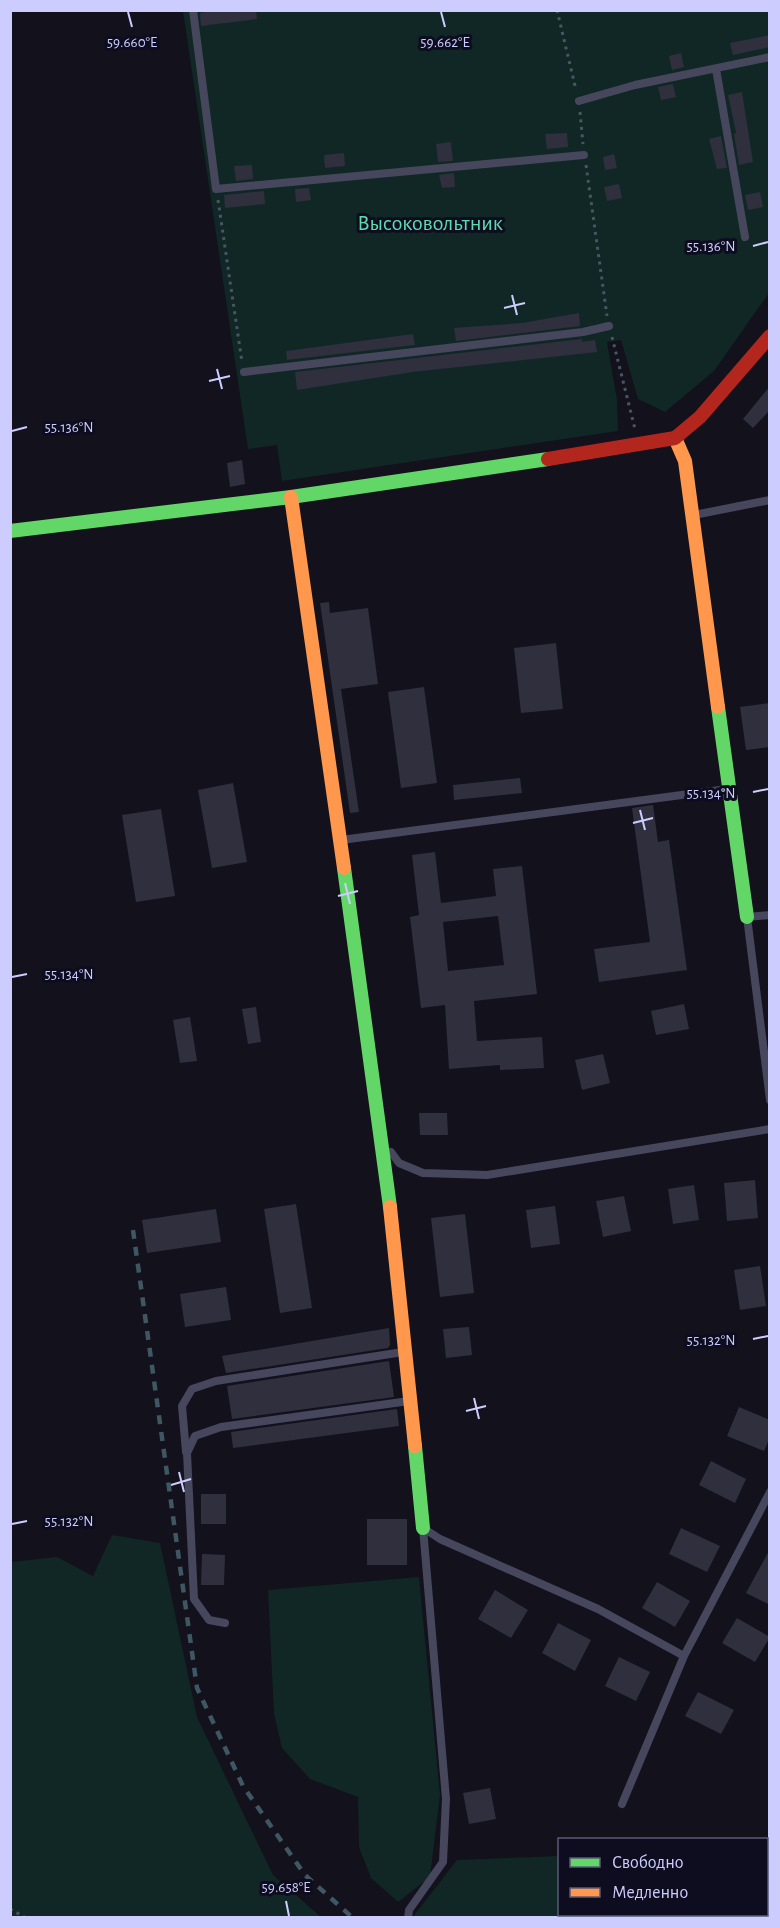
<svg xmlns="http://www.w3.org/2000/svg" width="780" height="1928" font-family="'Alegreya Sans',sans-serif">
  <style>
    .green { fill: #102725 }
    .building { fill: #2f2f3e; fill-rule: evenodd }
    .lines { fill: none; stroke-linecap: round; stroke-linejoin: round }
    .path { stroke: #465761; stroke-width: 3; stroke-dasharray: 3 4.5; stroke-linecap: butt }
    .lane { stroke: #46475c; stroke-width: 8 }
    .fast { stroke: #63d668; stroke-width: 14 }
    .slow { stroke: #ff974d; stroke-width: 14 }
    .jam { stroke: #b3261e; stroke-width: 14 }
    .rail { stroke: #3e5763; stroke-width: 4.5; stroke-dasharray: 9 8; stroke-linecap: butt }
    .ticks { fill: none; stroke: #cccdfe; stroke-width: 2 }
    .labels { text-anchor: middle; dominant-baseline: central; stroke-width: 6; stroke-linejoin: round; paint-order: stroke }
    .park-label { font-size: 22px; fill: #5addac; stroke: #0e0d20 }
    .ticks-label { font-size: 15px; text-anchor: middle; fill: #cccdfe; stroke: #0e0d20; stroke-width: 6; stroke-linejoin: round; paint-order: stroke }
  </style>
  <rect width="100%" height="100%" fill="#12111c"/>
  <path class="green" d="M183,11H769V293L714,371L665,412L638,399L621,340L607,342L617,400L618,431L282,481L277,445L248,449Z
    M112,1535L160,1543L197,1717L273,1875L321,1917H11V1562L57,1557L93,1576Z
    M419,1577L440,1795L430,1877L398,1902L371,1878L359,1847L358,1797L310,1779L282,1748L274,1714L268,1590Z
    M769,1842V1917L412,1918L457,1860L559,1856L560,1914H766V1843Z"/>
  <path class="building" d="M216,10H256L257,19L201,26L200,13Z
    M770,35V47L733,55L730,43Z
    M681,53L684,67L672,70L669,56Z
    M673,84L676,97L661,100L658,87Z
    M742,92L753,162L739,165L734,134L736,133L728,95Z
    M567,133L568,147L547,149L545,134Z
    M721,136L727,168L717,169L709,139Z
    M451,142L453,161L438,162L436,144Z
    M344,153L345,166L325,168L324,155Z
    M614,154L617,168L605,170L603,157Z
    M252,165L253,179L236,181L234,166Z
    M454,173L455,187L442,188L439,175Z
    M619,184L622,198L607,201L604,187Z
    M309,188L311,200L296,202L295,189Z
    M264,191L265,204L225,208L224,195Z
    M760,192L763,207L748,210L745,195Z
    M579,313L580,326L456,341L454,328L522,323Z
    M413,334L415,345L287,360L286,351Z
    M582,339V342L595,340L597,352L413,372L297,390L295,372Z
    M770,386V410L753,428L743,419Z
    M242,460L245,484L230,487L227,463Z
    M329,602L330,613L368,608L378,684L341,689L359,812L350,813L320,603Z
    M556,643L563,709L521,713L514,648Z
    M424,687L437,783L401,788L388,692Z
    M770,703V747L746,750L740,707Z
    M520,778L522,793L454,800L453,785Z
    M233,783L247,862L212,868L198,790Z
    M653,805L658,842L669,840L687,970L599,982L594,949L650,942L632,808Z
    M161,809L175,896L136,902L122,815Z
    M435,852L441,903L496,896L493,869L522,866L537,994L474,1001L477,1041L542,1037L544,1068L500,1070V1065L449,1069L445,1005L421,1008L410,917L419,915L412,855ZM498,916L504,965L448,971L443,922Z
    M684,1004L689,1029L656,1035L651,1011Z
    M256,1007L261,1042L248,1044L242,1009Z
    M190,1017L197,1061L180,1063L173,1020Z
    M603,1054L610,1083L582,1090L575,1060Z
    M419,1113H447L448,1135H420Z
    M755,1180L758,1218L727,1221L724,1183Z
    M694,1185L699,1220L673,1224L668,1189Z
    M624,1196L631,1231L603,1237L596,1201Z
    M296,1204L312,1308L280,1313L264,1209Z
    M555,1206L560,1244L531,1248L526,1210Z
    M216,1209L221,1242L147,1253L142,1220Z
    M465,1214L474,1293L440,1297L431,1218Z
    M760,1266L766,1306L740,1310L734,1270Z
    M226,1287L231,1320L185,1327L180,1294Z
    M469,1327L472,1355L446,1358L443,1329Z
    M389,1328L390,1345L388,1348L226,1373L222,1356Z
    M389,1361L394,1397L232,1419L227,1386Z
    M739,1407L770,1420V1437L764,1451L727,1436Z
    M397,1409L399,1426L233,1448L231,1432Z
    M711,1461L746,1479L735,1503L699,1485Z
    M201,1494H226V1524H201Z
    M367,1519H407V1565H367Z
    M681,1528L720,1546L707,1572L669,1554Z
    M770,1549V1605L746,1593Z
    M202,1554L225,1555L224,1585H201Z
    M657,1582L690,1601L675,1627L642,1608Z
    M495,1590L528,1610L511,1638L478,1619Z
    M737,1618L770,1637L755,1662L722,1643Z
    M558,1623L591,1640L575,1671L542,1653Z
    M619,1657L650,1672L636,1701L605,1686Z
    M698,1692L734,1710L721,1734L685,1716Z
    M490,1788L496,1819L469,1824L463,1793Z"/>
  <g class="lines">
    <path class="path" d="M557,10L576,90
      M580,112L583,144
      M586,165L607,316
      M218,200L242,362
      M612,337L635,429
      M10,1909L26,1918"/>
    <path class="lane" d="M193,10L216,189L584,155
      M716,69L745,237
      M579,101L635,85L770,57
      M244,372L583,332L609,326
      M694,515L770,500
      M341,840L727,789
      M770,915L747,917L770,1100
      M391,1152L399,1163L423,1173L487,1175L770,1129
      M186,1452L182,1406L192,1389L216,1381L403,1352
      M423,1528L440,1539L598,1609L684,1656
      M225,1623L209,1620L194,1599L187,1453L195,1436L221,1427L409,1401
      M622,1804L684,1656L770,1492
      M408,1918L409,1910L443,1862L446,1799L423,1528"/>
    <path class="fast" d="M10,531L291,497L548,459
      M718,707L747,917
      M344,868L390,1207
      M415,1446L423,1528"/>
    <path class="slow" d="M675,438L685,461L718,707
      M291,497L344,868
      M390,1207L415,1446"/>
    <path class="jam" d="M548,459L675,438L700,417L770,336"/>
    <path class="rail" d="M133,1230L197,1688L243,1786L305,1875L353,1918"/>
  </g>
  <path class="ticks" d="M128,12L132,27M441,12L445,27M753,246L768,242M512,295L517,315M504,308L525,303M217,369L222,389M209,381L230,376M12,431L27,427M753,792L768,789M640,810L645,830M633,823L653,818M345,883L350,904M338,896L358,891M12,977L27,974M753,1339L768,1336M474,1398L479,1419M466,1411L486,1406M179,1472L184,1492M171,1485L191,1479M12,1524L27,1521M286,1901L289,1916"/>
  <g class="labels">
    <g class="park-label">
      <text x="430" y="223">Высоковольтник</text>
    </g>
  </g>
  <g class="ticks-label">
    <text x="445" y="47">59.662°E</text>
    <text x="132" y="47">59.660°E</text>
    <text x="711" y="251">55.136°N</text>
    <text x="69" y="432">55.136°N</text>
    <text x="711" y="798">55.134°N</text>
    <text x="69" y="979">55.134°N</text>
    <text x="711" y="1345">55.132°N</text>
    <text x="69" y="1526">55.132°N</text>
    <text x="286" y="1892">59.658°E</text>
  </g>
  <rect width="780" height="1928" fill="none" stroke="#cccdfe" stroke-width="24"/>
  <rect x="558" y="1838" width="210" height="78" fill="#0e0d20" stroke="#5a5a79" stroke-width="1.5"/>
  <rect x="570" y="1858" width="30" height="9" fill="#63d668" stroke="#5a5a79" stroke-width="1.5"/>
  <text x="612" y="1868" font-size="18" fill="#cccdfe">Свободно</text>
  <rect x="570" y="1888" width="30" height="9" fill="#ff974d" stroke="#5a5a79" stroke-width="1.5"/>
  <text x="612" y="1898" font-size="18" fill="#cccdfe">Медленно</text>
</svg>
